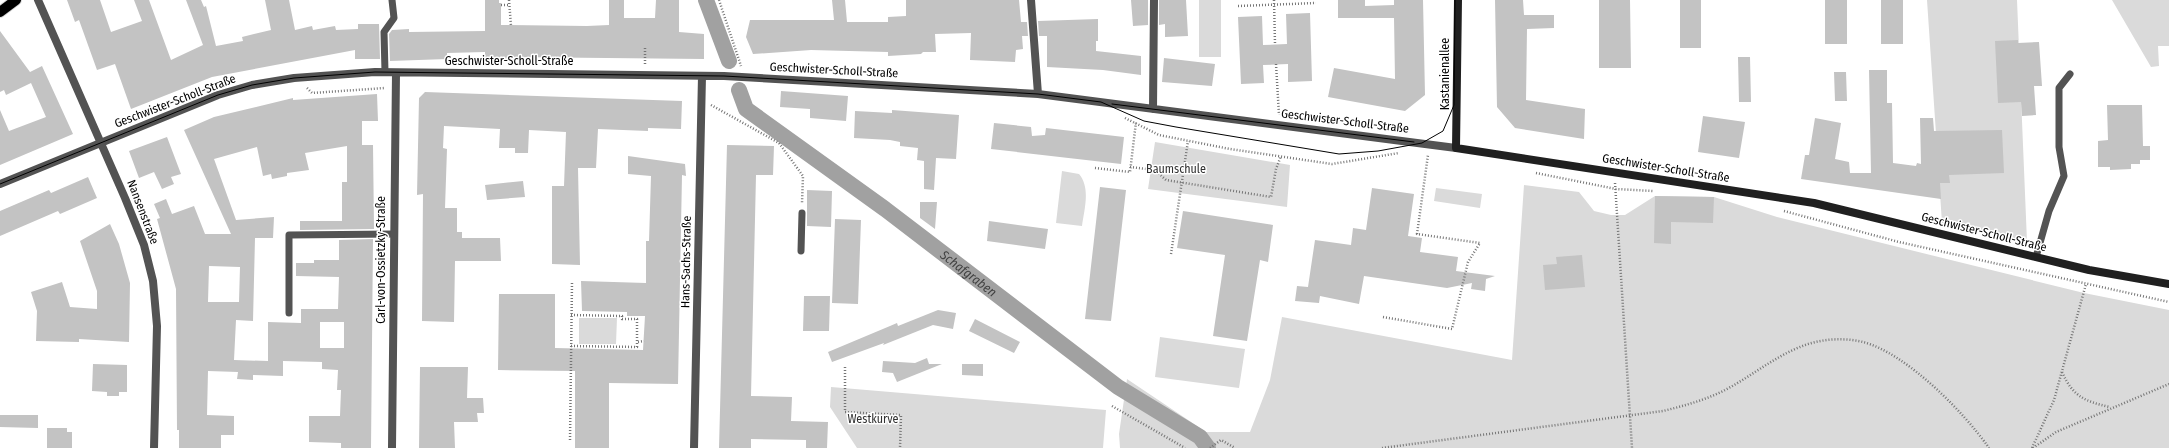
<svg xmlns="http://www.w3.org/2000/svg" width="2169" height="448" font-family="'Fira Sans Condensed',sans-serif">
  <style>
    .green { fill: #dadada }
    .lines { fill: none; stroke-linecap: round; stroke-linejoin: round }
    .canal { stroke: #a1a1a1; stroke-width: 16 }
    .building { fill: #c3c3c3; fill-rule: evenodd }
    .primary-casing { stroke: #dbdbdb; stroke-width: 12 }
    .path { stroke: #757575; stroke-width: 2.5; stroke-dasharray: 1 2; stroke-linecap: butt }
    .lane { stroke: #535353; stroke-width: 7 }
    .street { stroke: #535353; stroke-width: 8 }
    .secondary { stroke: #202020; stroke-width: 8 }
    .primary { stroke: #000; stroke-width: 10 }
    .tram { stroke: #000; stroke-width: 1 }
    .labels { text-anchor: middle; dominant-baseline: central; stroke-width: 3; stroke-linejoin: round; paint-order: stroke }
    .street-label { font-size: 12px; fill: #000; stroke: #fff }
    .park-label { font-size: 12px; fill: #313131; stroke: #fff }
    .water-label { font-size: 13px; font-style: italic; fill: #424242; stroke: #fff }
  </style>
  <rect width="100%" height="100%" fill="#fff"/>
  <path class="green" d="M1199,0H1221V57H1199Z
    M1927,0H2017L2027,242L1942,223Z
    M2112,0H2169V46H2158L2159,66L2151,67Z
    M1155,142L1290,165L1287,207L1148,189Z
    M1062,171L1079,174C1091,188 1084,210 1082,226L1056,223Z
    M1524,185L1579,192L1594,211L1611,215H1625L1655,196L1714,197L1777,217L2084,293L2169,310V448H1120L1119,434L1127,379L1206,432H1250L1270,380L1282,317L1512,360Z
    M1436,188L1482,194L1480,208L1434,201Z
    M579,318H617L616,344H579Z
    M1160,337L1245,349L1239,388L1155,377Z
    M831,387L1106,410L1103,448H857L830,407Z"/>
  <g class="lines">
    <g class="canal">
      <path d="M706,0L729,61"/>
      <path id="s1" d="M739,90L746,109L885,209L1118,387L1200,437L1208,448"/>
    </g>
  </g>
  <path class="building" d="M67,0H100L111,32L142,21L134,0H149L171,60L203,45L186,0H201L204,7L206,6L216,46L243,41L242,37L271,30L265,0H289L295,30L312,26L313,30L335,26L336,30L358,29V24H379L380,59H355V50L212,77L131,109L115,64L97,70L79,20L75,22Z
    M485,0H499V3H501V25L587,26L609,25V0H624V18H655L656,0H679V32L704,34V59L509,57V59L494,58V57H485V52L447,53V59L390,61L389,34L392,30L409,29V32L485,31Z
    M832,0H845L847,22H888V17L906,16V0H1019L1021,22H1027L1028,36H1022L1023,49L1016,50L1015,62L970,60L971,33L935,34L936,52H923L921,54L888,56V52L811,50L753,54L746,37L750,20H834Z
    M1131,0H1148V25L1133,26Z
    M1159,0H1186L1188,36L1165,37V24L1159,25Z
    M1338,0H1365V6L1394,5V0H1423L1425,95L1405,111L1328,97L1334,68L1395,79L1394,18H1338Z
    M1495,0H1523L1524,15H1554V28L1527,29L1526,100L1585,109L1584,139L1515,128L1497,107Z
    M1599,0H1630L1631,68H1599Z
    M1680,0H1701V48H1680Z
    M1825,0H1847V44H1825Z
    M1881,0H1903V44H1881Z
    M1310,13L1312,81L1288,82V64L1263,65L1264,83L1241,84L1238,17L1262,16L1263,45L1287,44L1286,14Z
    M1098,19V41H1096V51L1141,56V75L1103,70L1047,67V36H1039L1038,21Z
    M0,31L30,72L42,66L73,134L0,165V110L9,131L46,117L31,83L6,95L4,90L0,92Z
    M2018,40V43L2039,42L2042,86H2034L2036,115L2022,116L2021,102L1998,103L1995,41Z
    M1738,57H1750L1751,102H1739Z
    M1164,58L1215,64L1212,86L1162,82Z
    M1869,70H1887V103H1892L1893,163L1916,166L1917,163L1921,164L1920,118H1933L1934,131L2002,130L2004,173L1949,175L1950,183H1940L1941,199L1801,179L1805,155H1809L1815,118L1841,123L1835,159L1849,162L1850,173H1871Z
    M1834,72H1846L1847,101H1835Z
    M781,91L848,96L846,121L810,118V109L780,107Z
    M425,92L682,101L681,129L648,128V131L598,129L596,168H578L580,265L552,264V186H564L566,132L529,130L528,153H515V148H499L500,129L444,126L443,148L447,149L445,208H457V232H462V238H500L501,261H455L454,322L422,321L423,194L417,195L419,98Z
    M377,94L378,121H362V145H373L374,229L300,230V221H342V182H347V146L305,153L309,170L287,173V176L272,179L271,174L263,176L257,147L214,159L236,220L274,217L273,238H255L253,321L236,320L234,360L268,361V322L301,323V309H338L339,277L296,276V263H314V260H339V240L373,239L371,448H341V443L309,442V416H340L341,390H337L338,370L322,369V362L283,361V376L253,375V380L237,379L238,372L208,371L207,415L234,416V435H221V448H179V430H177L176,289L157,219L160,218L154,204L166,199L172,214L194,206L205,234H231L184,130L214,117L293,98V100ZM209,266L240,267L239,302H208ZM320,322H344V348H320Z
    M2107,105H2142L2143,146H2150V160H2140V164H2131V169L2110,170V167H2098V141L2108,140Z
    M892,110L959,115L956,159L936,158L934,190L924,189V161L917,160L918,148L900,146V142L890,140L854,138L855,111L892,113Z
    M1703,116L1745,122L1739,158L1698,152Z
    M994,123L1031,127L1032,136L1045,135L1046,128L1124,137L1121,164L991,149Z
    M167,137L181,174L171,177L174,184L162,189L154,172L139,178L129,151Z
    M727,145L774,146L773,175H756L751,396L792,397L791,421L828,422L827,448H806V440L751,439V448H719Z
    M628,156L685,164L686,176L682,175L678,384L609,383V448H575V371L498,370L499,294H555V348L643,350L645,316H627V312L582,311L581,281L646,283V241H649L651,176L628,174Z
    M88,177L97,198L60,214L58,211L0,236V211L49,190L51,193Z
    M523,181L525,197L487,200L485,185Z
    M1100,187L1126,190L1111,321L1085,319Z
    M1372,188L1414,194L1408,236L1422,238L1420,252L1458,257L1456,271L1495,276L1486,279L1485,291L1471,289L1472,283L1447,288L1364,276L1359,304L1320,296L1319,303L1295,301L1297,286L1308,287L1315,240L1351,245L1353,228L1366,230Z
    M807,190L832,191L831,227L807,226Z
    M1655,196L1714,197L1713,223L1671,222V244L1654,243Z
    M920,202H937L935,229L920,218Z
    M1183,211L1273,225L1268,262L1260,260L1247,341L1213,336L1225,255L1177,248Z
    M835,219L861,220L858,304L832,303Z
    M989,221L1048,229L1045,249L987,241Z
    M110,224L119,244L130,283L129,342L79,339V342L36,341L37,311L31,292L62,282L70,307L97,309V291L80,241Z
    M1582,255L1585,287L1545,290L1543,265L1557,264L1556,257Z
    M804,296H830L829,331H803Z
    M938,310L956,313L953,329L933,325L883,345L884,343L832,362L828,352L890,326L897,323L898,326Z
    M975,319L1020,342L1014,353L969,331Z
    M927,358L929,364H942L897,382L893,373L882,372L883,361L915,363Z
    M93,364L127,365V392H119V396H107V392L92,391Z
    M962,364H983V376L962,375Z
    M420,367H468L467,398H483L484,413H477L478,422H454L455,448H419Z
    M0,415H38V428L0,427Z
    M47,428H67V432H72V448H47Z"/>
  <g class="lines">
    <g class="primary-casing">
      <path id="primary" d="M0,12L16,0"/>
    </g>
    <path class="path" d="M509,0L511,26
      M719,0L741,66
      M1274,0L1275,44
      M501,5H508
      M1238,6L1316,3
      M511,63V57
      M645,64V46
      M1276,64L1279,115
      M307,88L312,93L385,88
      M711,105L779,143L803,176L802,203
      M1125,118L1159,135L1230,149L1332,164L1399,153
      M1130,167L1155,170L1166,180L1271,197L1276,169L1281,156
      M1095,168L1130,172L1136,122
      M1536,173L1616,189L1653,191
      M1615,183L1632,448
      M1784,211L1899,242L2169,302
      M1171,254L1188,141
      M571,315L622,316V319H637V342
      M1383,317L1452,329L1468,262L1480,243L1417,234L1428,155
      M571,346L637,347V342L644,341
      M845,367V412L901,415L900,448
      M2062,372C2073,397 2085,401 2109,407
      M1112,406L1185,448
      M570,440L572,282
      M1210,448L1221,440L1235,448
      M1382,448L1663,411C1683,406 1702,401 1721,392C1748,379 1772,358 1800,347C1819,339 1842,337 1863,342C1906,353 1964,412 1989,448
      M2032,448L2054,400L2086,284
      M2033,448L2056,432L2169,384"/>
    <path class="lane" d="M385,72L384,32L394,18L392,0
      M801,251L802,213
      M2036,257L2049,211L2064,176L2059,147V88L2070,74
      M289,313V235L394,234"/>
    <path class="street" d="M38,0L125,198L144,245L153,281L157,326L154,448
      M1031,0L1038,94
      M1153,109L1154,0
      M0,184L218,95L252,85L294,78L375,72L724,76L1038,94L1456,148
      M392,448L396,73
      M694,448L702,76"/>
    <path class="secondary" d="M1458,0L1456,148L1814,203L2089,270L2169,284"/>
    <use href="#primary" class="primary"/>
    <path class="tram" d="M1112,104L1414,142
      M0,184L218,95L252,85L294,78L375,72L724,76L1038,94L1101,102L1144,121L1176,127L1339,154L1378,151L1422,143L1443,131L1454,105L1455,0"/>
  </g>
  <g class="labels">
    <g class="street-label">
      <text x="509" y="61">Geschwister-Scholl-Straße</text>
      <text transform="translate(834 70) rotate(3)">Geschwister-Scholl-Straße</text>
      <text transform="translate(1445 74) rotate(-90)">Kastanienallee</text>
      <text transform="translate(175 101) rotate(-21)">Geschwister-Scholl-Straße</text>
      <text transform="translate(1345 121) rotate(7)">Geschwister-Scholl-Straße</text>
      <text transform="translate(1666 168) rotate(9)">Geschwister-Scholl-Straße</text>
      <text transform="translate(143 212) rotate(69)">Nansenstraße</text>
      <text transform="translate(1984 232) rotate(14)">Geschwister-Scholl-Straße</text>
      <text transform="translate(381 260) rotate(-90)">Carl-von-Ossietzky-Straße</text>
      <text transform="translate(686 262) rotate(-89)">Hans-Sachs-Straße</text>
    </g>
    <g class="park-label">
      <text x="1176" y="169">Baumschule</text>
      <text x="873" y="419">Westkurve</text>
    </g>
    <g class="water-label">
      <text stroke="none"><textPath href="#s1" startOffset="297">Schafgraben</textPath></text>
    </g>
  </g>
</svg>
